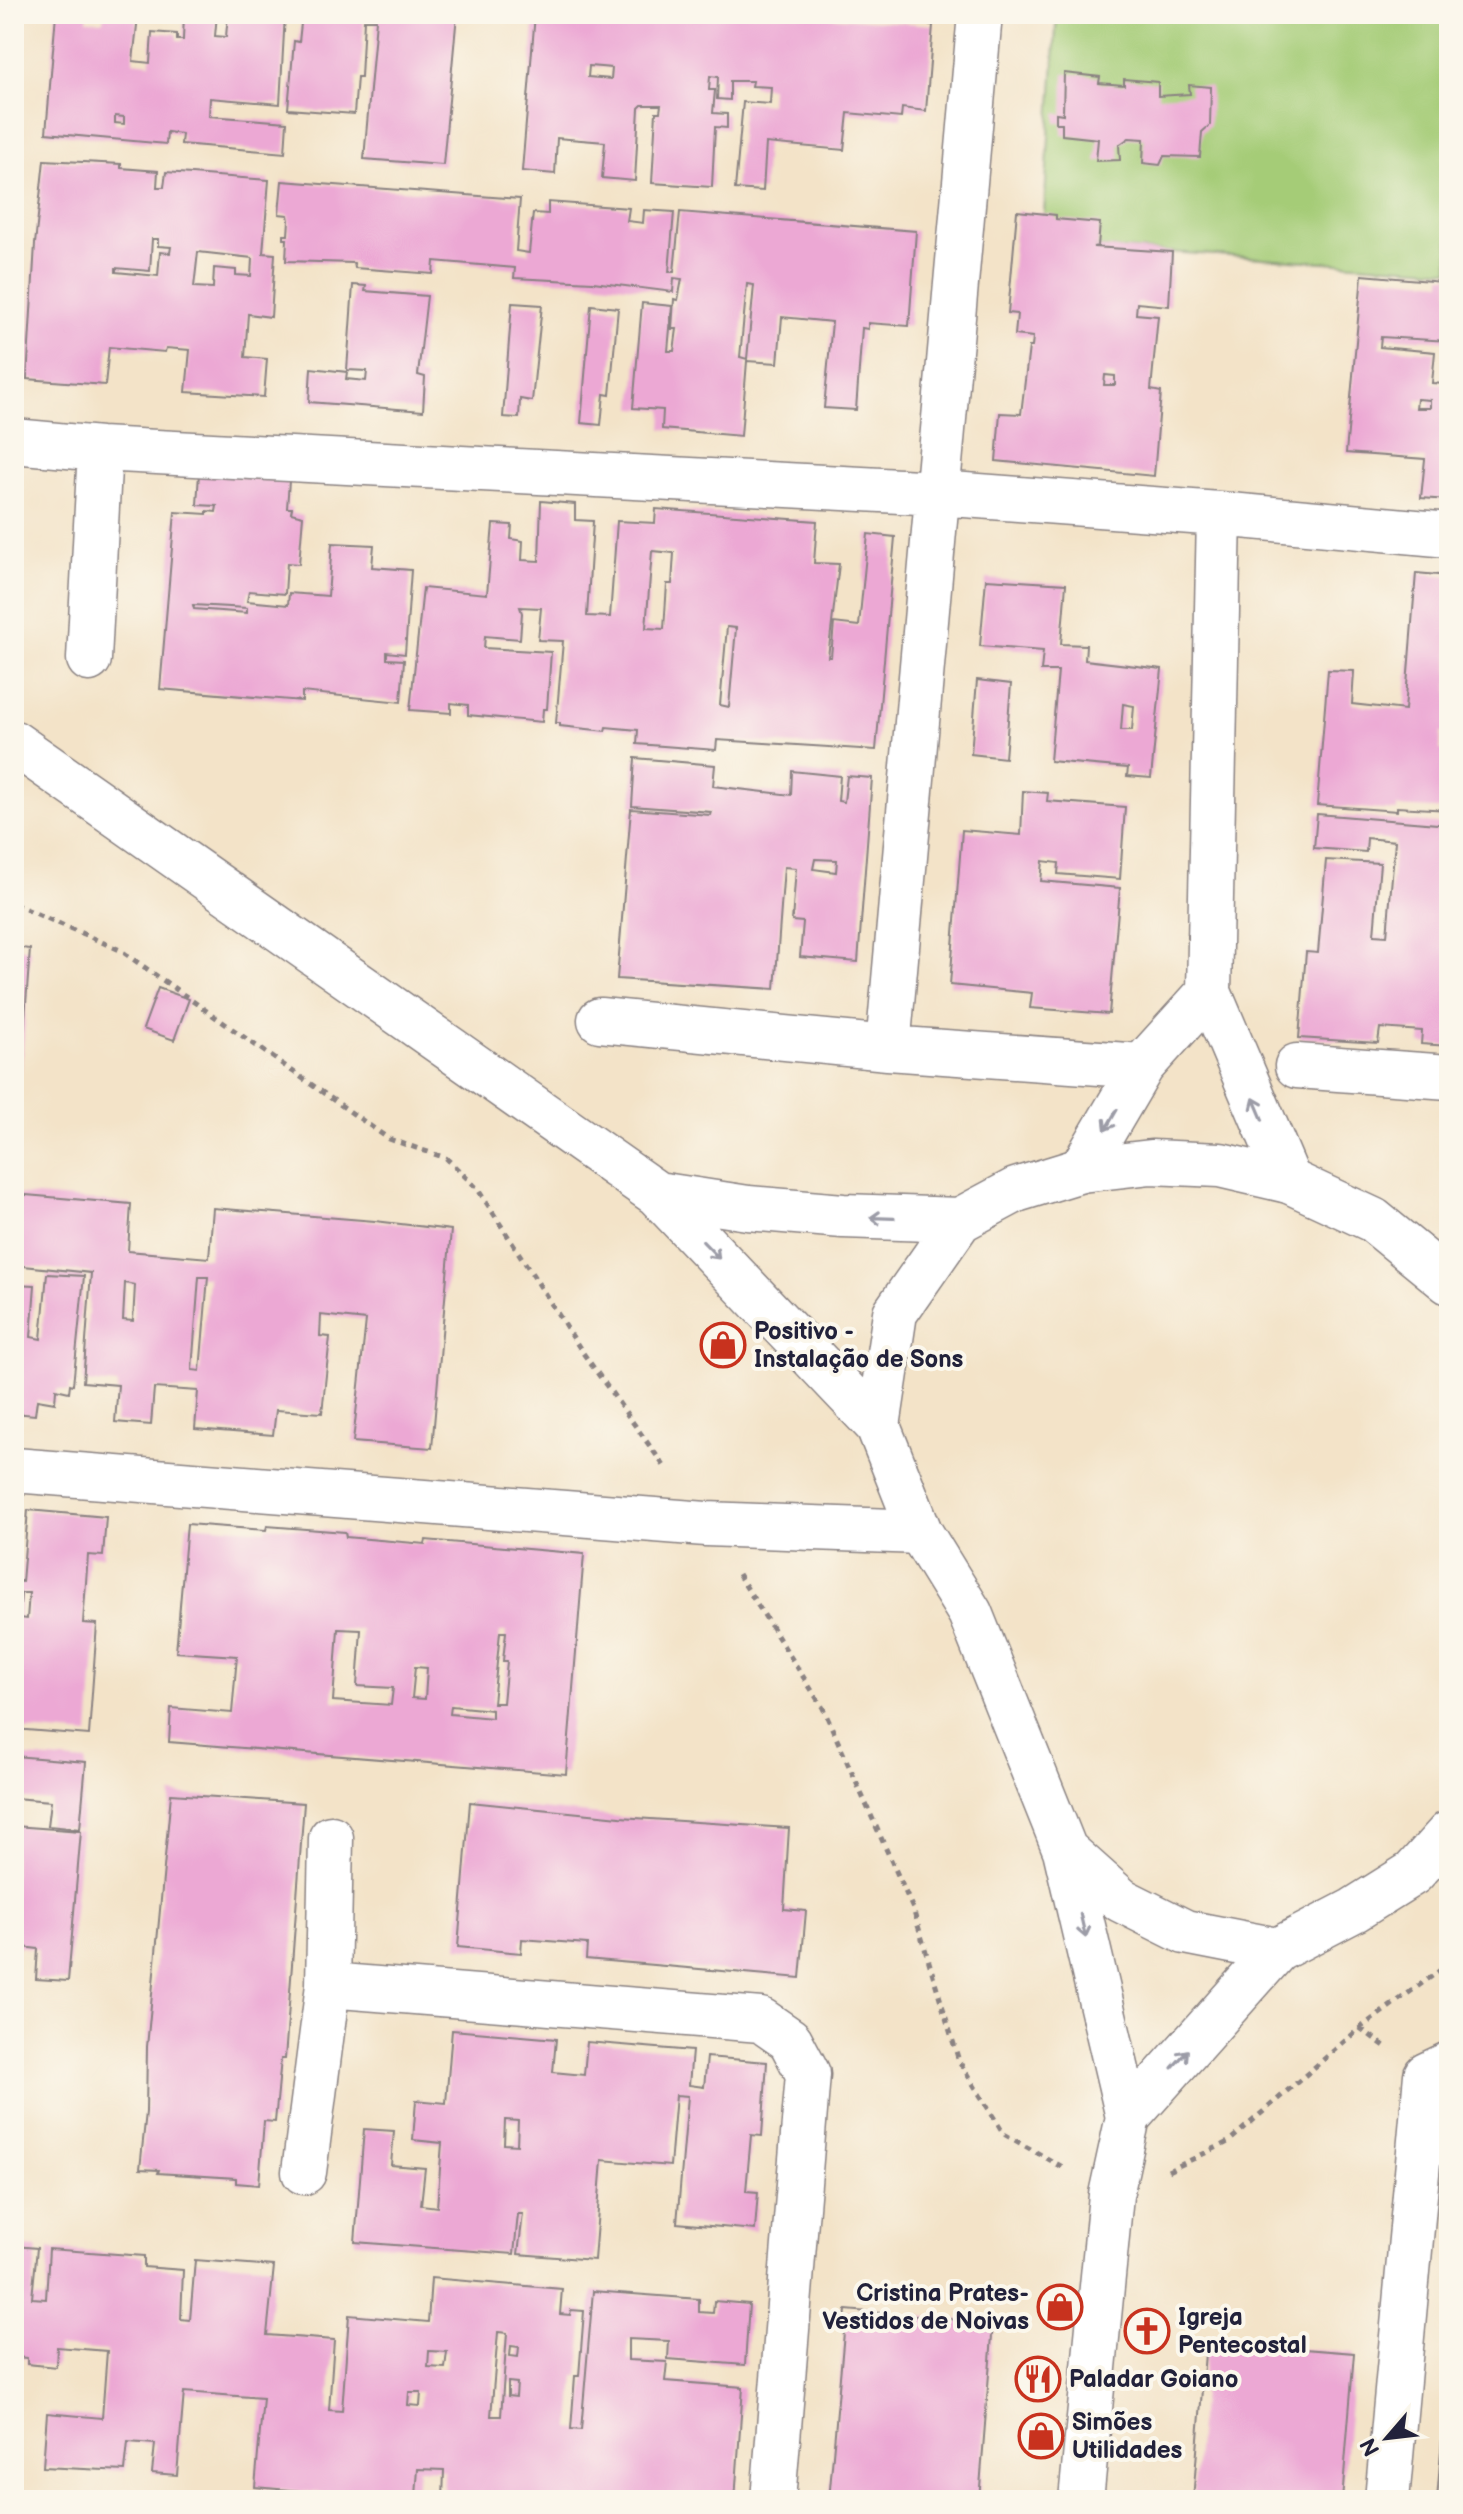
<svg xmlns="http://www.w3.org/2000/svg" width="1463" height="2514" font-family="'Balsamiq Sans',sans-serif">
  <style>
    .green { fill: #a5cc77; stroke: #647759; stroke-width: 2 }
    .building { fill: #eca8d4; fill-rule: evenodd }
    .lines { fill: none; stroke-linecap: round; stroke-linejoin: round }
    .minor-casing { stroke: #8a8282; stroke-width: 47 }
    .tertiary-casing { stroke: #8a8282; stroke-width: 47 }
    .path { stroke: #8a8282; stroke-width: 5; stroke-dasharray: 6 6; stroke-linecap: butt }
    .minor { stroke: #fff; stroke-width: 44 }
    .tertiary { stroke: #fff; stroke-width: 44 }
    .oneway { stroke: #9c9ca7 }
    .labels { text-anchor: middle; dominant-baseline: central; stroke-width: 8; stroke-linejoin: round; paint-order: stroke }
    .poi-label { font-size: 24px; font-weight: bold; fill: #22223b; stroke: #fbf7ec; text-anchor: start }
  </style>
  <rect width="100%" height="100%" fill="#fbf7ec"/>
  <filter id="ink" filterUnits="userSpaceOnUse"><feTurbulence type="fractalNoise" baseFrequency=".0125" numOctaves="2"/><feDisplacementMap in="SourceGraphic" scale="16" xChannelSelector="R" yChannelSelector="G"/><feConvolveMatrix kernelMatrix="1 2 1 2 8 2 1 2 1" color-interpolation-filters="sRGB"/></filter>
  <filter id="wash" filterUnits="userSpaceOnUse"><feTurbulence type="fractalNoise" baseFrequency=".006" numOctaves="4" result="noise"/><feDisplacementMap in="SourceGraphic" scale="32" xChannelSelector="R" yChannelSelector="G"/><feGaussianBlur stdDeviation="1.8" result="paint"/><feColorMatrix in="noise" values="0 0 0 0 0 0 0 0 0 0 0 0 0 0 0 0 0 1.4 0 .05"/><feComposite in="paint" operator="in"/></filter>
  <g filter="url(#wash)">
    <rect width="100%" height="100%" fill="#f3e3c8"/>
    <path class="green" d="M1057,14H1449V270L1042,244Z"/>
    <g id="blocks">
      <path class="building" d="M56,14H88L87,20L103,21L104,14H173L172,20L138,16L133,61L150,63L152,32L177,34V40H183L184,14H217L215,36L226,37L228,14H285L280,104L210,98L209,116L287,122L285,153L181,144L182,134L167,132L166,144L46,133ZM115,116L124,117V124L115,123Z
        M302,14H457L443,165L364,159L376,20H364L361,77H357L354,114L288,109L294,41L299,42Z
        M535,14H789L933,25L926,111L902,108L901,118L848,113L844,150L766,143L763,191L735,189L743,102L770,104L771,87L752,86L753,81H730V100L717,99L718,77L710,76L709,90H715L713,113L727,114V128L715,127L712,187L652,183L656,112H660L661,105H642L639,108L635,181L602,178L605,142L557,138L555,174L522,171ZM589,66L612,68L611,79L588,77Z
        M1064,73L1100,77L1099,83L1124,85V79L1158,82V96L1190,94L1189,85L1211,87L1210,125L1202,132L1200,157L1164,156L1160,165L1143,163L1144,139L1129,138L1119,145L1120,160L1096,161L1098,139L1062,135V123H1056V113L1063,114Z
        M44,160L121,164V168L158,171L157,187H164L166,172L269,180L263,253L275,254L271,317L248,314L245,357L267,359L264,397L186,392L190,350L166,348L165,352L109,347L105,385L27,379L35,244ZM152,239H158V246L171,247L170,253L160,252L158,276L116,272V268L150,271ZM198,252L252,258L251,276L236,275V270L214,268L213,288L194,287Z
        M282,181L520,199L516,251L529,253L533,213L548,214V202L629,208L627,221L643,223L644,210L674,212L669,272H674L680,212L916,231L909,326L868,323V329L862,328L856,410L824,408L832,322L782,317L778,363L747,361L741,436L662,429L663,410L633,408L642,303L672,306L668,351H674L677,329H672L674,299L678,300L682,279L674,278L673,292L593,282L514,278L515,268L434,261L433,274L355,268L354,263L286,261L287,239H284V235H288L289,220L288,215L279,214ZM747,284L754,285L747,359L740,357Z
        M1017,211L1056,215V219L1100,223L1098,246L1093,247L1172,252L1169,306L1137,303L1136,314L1158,316L1151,390L1161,392L1154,476L996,461L1000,413L1021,414L1029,347H1032L1033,337L1015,335L1017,314L1008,313ZM1105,375L1115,376V385H1104Z
        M1362,275L1442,282V276H1449V341L1381,337L1380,347L1435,352L1432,383L1444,384L1445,370H1449V500L1421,498L1425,459L1346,453ZM1417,399L1430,400V408H1416Z
        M353,285L366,286L365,291L427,296L418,375L425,377L423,411L309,402L311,368L347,372L346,379L366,381L367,371L347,370Z
        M512,303L542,305L532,401L520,399L519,418L503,417Z
        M591,305L618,308L610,395L604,394L601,425L581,423Z
        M199,473L289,481L287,508H292L291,513L303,516L299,564L287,563L285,594L249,591L247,601L288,605L289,593L328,596L332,543L374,545L372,567L411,570L405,654L387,652V659L404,660L401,702L302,692V701L160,689L175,512L207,514V511L216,512L217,506L197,505ZM193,605L247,608V613L194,609Z
        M541,501L575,504V520L593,521L587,616L610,617L617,521L655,523L656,509L817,521L814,563L839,564L828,657H831L834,623L859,626L868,534L895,537L876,750L717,740L716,750L637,744L638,730L606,727L605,731L560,726V723H556L563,641L538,640L541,608L520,607L522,613L520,639L485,636L484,648L551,652L547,709H543L542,722L468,715V705L451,703V713L410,710L423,588L487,594L493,524L512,525L511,539L523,541L522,560L539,561ZM652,551L674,553L672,584H667L664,629L646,628ZM727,627L736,628L729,707L720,705Z
        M1416,573L1449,576V734L1441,733L1440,750H1449V810L1397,807V811L1317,805L1328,670L1354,671L1352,704L1405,710Z
        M986,579L1066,584L1061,644L1086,645L1085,660L1162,669L1151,778L1127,776L1128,768L1050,761L1058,671H1041L1043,651L980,646ZM1123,704L1134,706L1132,730H1121Z
        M977,680L1011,684L1005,758L971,754Z
        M635,758L715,765L713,786L791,795L792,771L840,776L838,801L844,802L847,776L872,778L858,962L800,957L803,922L792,921L796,868L784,867L775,989L617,979L631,809L710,815L711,812L632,806ZM815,859L837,860L836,872L813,869Z
        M1023,791L1048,793L1047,801L1125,807L1120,879L1058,874L1059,863L1043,861L1041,881L1120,888L1109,1014L1030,1008L1032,993L950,985L962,830L1021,835Z
        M1317,814L1449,825V1046L1421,1044L1422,1031L1380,1028L1378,1043L1299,1038L1306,952L1318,953L1326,860L1380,863L1374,935L1387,936L1395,841L1367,838L1366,852L1314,848Z
        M14,947L30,949L21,1073H14Z
        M158,988L189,999L174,1040L143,1029Z
        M14,1194L131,1204L128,1251L209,1258L213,1208L375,1221L451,1230L432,1448L353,1442L366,1320L321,1315L320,1336L330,1337L322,1413L276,1410L273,1435L195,1429L198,1391L154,1388L151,1425L115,1422L118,1385L83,1382L91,1273L14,1265ZM199,1277H208L200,1371L192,1370ZM125,1283L135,1285L133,1321L123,1320Z
        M47,1274L84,1276L73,1385L70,1384L69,1392L56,1389L55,1403L37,1400L35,1415L14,1413V1284L35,1285L31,1337L41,1339Z
        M28,1510L106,1517L103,1556L88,1555L83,1623L97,1624L89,1735L14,1729V1654L17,1651H14V1581L22,1582ZM21,1593H29L27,1619L19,1618Z
        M187,1524L266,1530L267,1526L345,1532L346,1537L425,1544L426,1540L584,1554L566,1774L169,1742L171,1708L232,1713L237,1656L176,1652ZM338,1629L361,1630L357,1686L393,1688L391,1705L333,1701ZM500,1632H506L503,1661H507L503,1703H493ZM415,1667L427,1668L425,1699L412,1698ZM451,1706L492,1710V1718L450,1714Z
        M14,1756L86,1762L80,1829L48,1826L51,1801L14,1798Z
        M171,1794L304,1803L285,2059H281L275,2122L264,2121L259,2185L236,2183V2178L158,2173L159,2170L140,2169L146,2112L147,2047Z
        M470,1802L620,1817L789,1828L784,1909L806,1911L800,1978L586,1959L587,1944L522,1939L521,1953L458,1947Z
        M14,1826L81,1831L68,1981L36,1979L38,1949L14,1946Z
        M452,2030L556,2039L553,2072L584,2075L587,2042L692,2051L689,2085L704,2087L707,2057L767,2062L762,2136L751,2135L746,2191L758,2192L755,2230L677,2223L688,2096L676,2095L670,2166L602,2160L594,2260L518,2254L523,2214H518L514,2254L355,2242L364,2129L394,2131L391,2165L425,2168L421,2205L437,2207L442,2143L413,2140L416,2100L446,2103ZM505,2120L518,2121L517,2145L504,2144Z
        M14,2246L37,2248L32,2298L46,2299L49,2249L144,2256V2267L183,2270L181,2319L190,2320L195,2260L274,2266L267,2335L334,2340L329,2410L342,2411L349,2315L428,2322L431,2278L562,2289L560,2314L570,2315L571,2310L584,2311L579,2376H575L571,2429L581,2430L593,2291L699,2299V2312L713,2313L714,2301L749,2304L745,2365L668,2359L669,2341L628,2339V2360L667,2362L665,2381L743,2387L735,2500H443L444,2470L418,2469L416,2496L439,2498V2500H403L255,2487L263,2398L184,2392L177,2475L152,2473L155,2444L128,2442L125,2471L43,2467L47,2413L102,2418L107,2351L57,2347L56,2367L27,2364V2358L14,2357ZM498,2332L507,2333L501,2416H491ZM511,2346L519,2347L518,2357L510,2356ZM429,2351L447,2352L445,2368L428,2367ZM508,2382L517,2383L516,2397L508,2396ZM409,2392H421L420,2406L408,2405Z
        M846,2310L993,2323L979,2500H829Z
        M1206,2341L1354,2353L1342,2500H1193Z
        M1443,2426H1449V2500H1437Z"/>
    </g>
  </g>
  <g filter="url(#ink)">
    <use href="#blocks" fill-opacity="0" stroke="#8a8282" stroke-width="2"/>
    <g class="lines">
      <g class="minor-casing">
        <path id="minor" d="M14,441L100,449L938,493L1219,514L1449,535
          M1219,514L1209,992L1289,1181
          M89,659L100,449
          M600,1020L888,1048L1142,1066
          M888,1048L980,14
          M1297,1066L1449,1077
          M1081,1170L1142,1066L1209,992
          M14,1470L706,1524L920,1532
          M331,1838L328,1985L761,2020L790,2040L808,2074L773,2500
          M304,2172L328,1985
          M1387,2500L1426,2075L1449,2064"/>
      </g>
      <g class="tertiary-casing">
        <path id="tertiary" d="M14,743L657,1194L878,1426
          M657,1194L748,1208L843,1216L960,1220
          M1449,1282L1373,1220L1289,1181L1220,1165L1151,1162L1081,1170L1016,1190L960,1220L895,1313L878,1426L920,1532L970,1613L1065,1850L1121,1900L1185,1932L1277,1950L1354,1910L1413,1873L1449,1833
          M1065,1850L1128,2117L1111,2195L1081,2500
          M1128,2117L1277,1950"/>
      </g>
      <path class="path" d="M14,904L120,950L389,1139L446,1158L477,1188L583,1353L667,1470
        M738,1574L823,1708L913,1909L959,2061L1004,2134L1066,2169
        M1360,2028L1386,2047
        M1168,2171L1228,2142L1360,2028L1449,1964"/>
      <use href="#minor" class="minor"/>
      <use href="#tertiary" class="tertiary"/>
    </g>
    <defs><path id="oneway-shaft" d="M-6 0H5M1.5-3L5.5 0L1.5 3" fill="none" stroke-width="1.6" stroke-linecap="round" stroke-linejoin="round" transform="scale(2)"/></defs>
    <g class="oneway">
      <use href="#oneway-shaft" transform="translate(1258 1109) rotate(-113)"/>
      <use href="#oneway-shaft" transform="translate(1111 1120) rotate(120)"/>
      <use href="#oneway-shaft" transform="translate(882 1218) rotate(-178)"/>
      <use href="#oneway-shaft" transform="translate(711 1250) rotate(46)"/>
      <use href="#oneway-shaft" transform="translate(1083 1926) rotate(77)"/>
      <use href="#oneway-shaft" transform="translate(1180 2059) rotate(-48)"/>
    </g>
  </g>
  <defs>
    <g id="shop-ring" transform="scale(2.3)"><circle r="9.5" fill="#fbf7ec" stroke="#c8321e" stroke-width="1.5"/><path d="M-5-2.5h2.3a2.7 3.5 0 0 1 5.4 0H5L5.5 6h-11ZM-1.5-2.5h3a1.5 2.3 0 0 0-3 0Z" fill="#c8321e"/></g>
    <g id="church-ring" transform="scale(2.3)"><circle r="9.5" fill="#fbf7ec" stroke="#c8321e" stroke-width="1.5"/><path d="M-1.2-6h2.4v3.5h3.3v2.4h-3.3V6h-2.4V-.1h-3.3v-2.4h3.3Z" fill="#c8321e"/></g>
    <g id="restaurant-ring" transform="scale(2.3)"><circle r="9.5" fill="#fbf7ec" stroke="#c8321e" stroke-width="1.5"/><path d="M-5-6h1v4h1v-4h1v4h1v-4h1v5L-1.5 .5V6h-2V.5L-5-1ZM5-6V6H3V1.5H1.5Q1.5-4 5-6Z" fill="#c8321e"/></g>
  </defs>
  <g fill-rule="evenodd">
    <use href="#shop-ring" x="723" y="1345"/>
    <use href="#shop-ring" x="1060" y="2307"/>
    <use href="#church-ring" x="1147" y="2331"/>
    <use href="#restaurant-ring" x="1038" y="2379"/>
    <use href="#shop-ring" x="1041" y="2436"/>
  </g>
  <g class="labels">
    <g class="poi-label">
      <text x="754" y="1331">Positivo -<tspan x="754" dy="28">Instalação de Sons</tspan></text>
      <text x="1029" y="2293" text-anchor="end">Cristina Prates-<tspan x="1029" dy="28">Vestidos de Noivas</tspan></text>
      <text x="1178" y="2317">Igreja<tspan x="1178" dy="28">Pentecostal</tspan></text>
      <text x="1069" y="2379">Paladar Goiano</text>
      <text x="1072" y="2422">Simões<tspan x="1072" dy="28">Utilidades</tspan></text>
    </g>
  </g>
  <rect width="1463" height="2514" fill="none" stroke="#fbf7ec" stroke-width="48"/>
  <g transform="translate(1387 2438) rotate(242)" stroke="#fbf7ec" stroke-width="6" paint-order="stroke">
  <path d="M0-6L14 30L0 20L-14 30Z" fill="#22223b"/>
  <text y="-12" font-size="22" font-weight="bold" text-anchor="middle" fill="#22223b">N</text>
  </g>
</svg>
